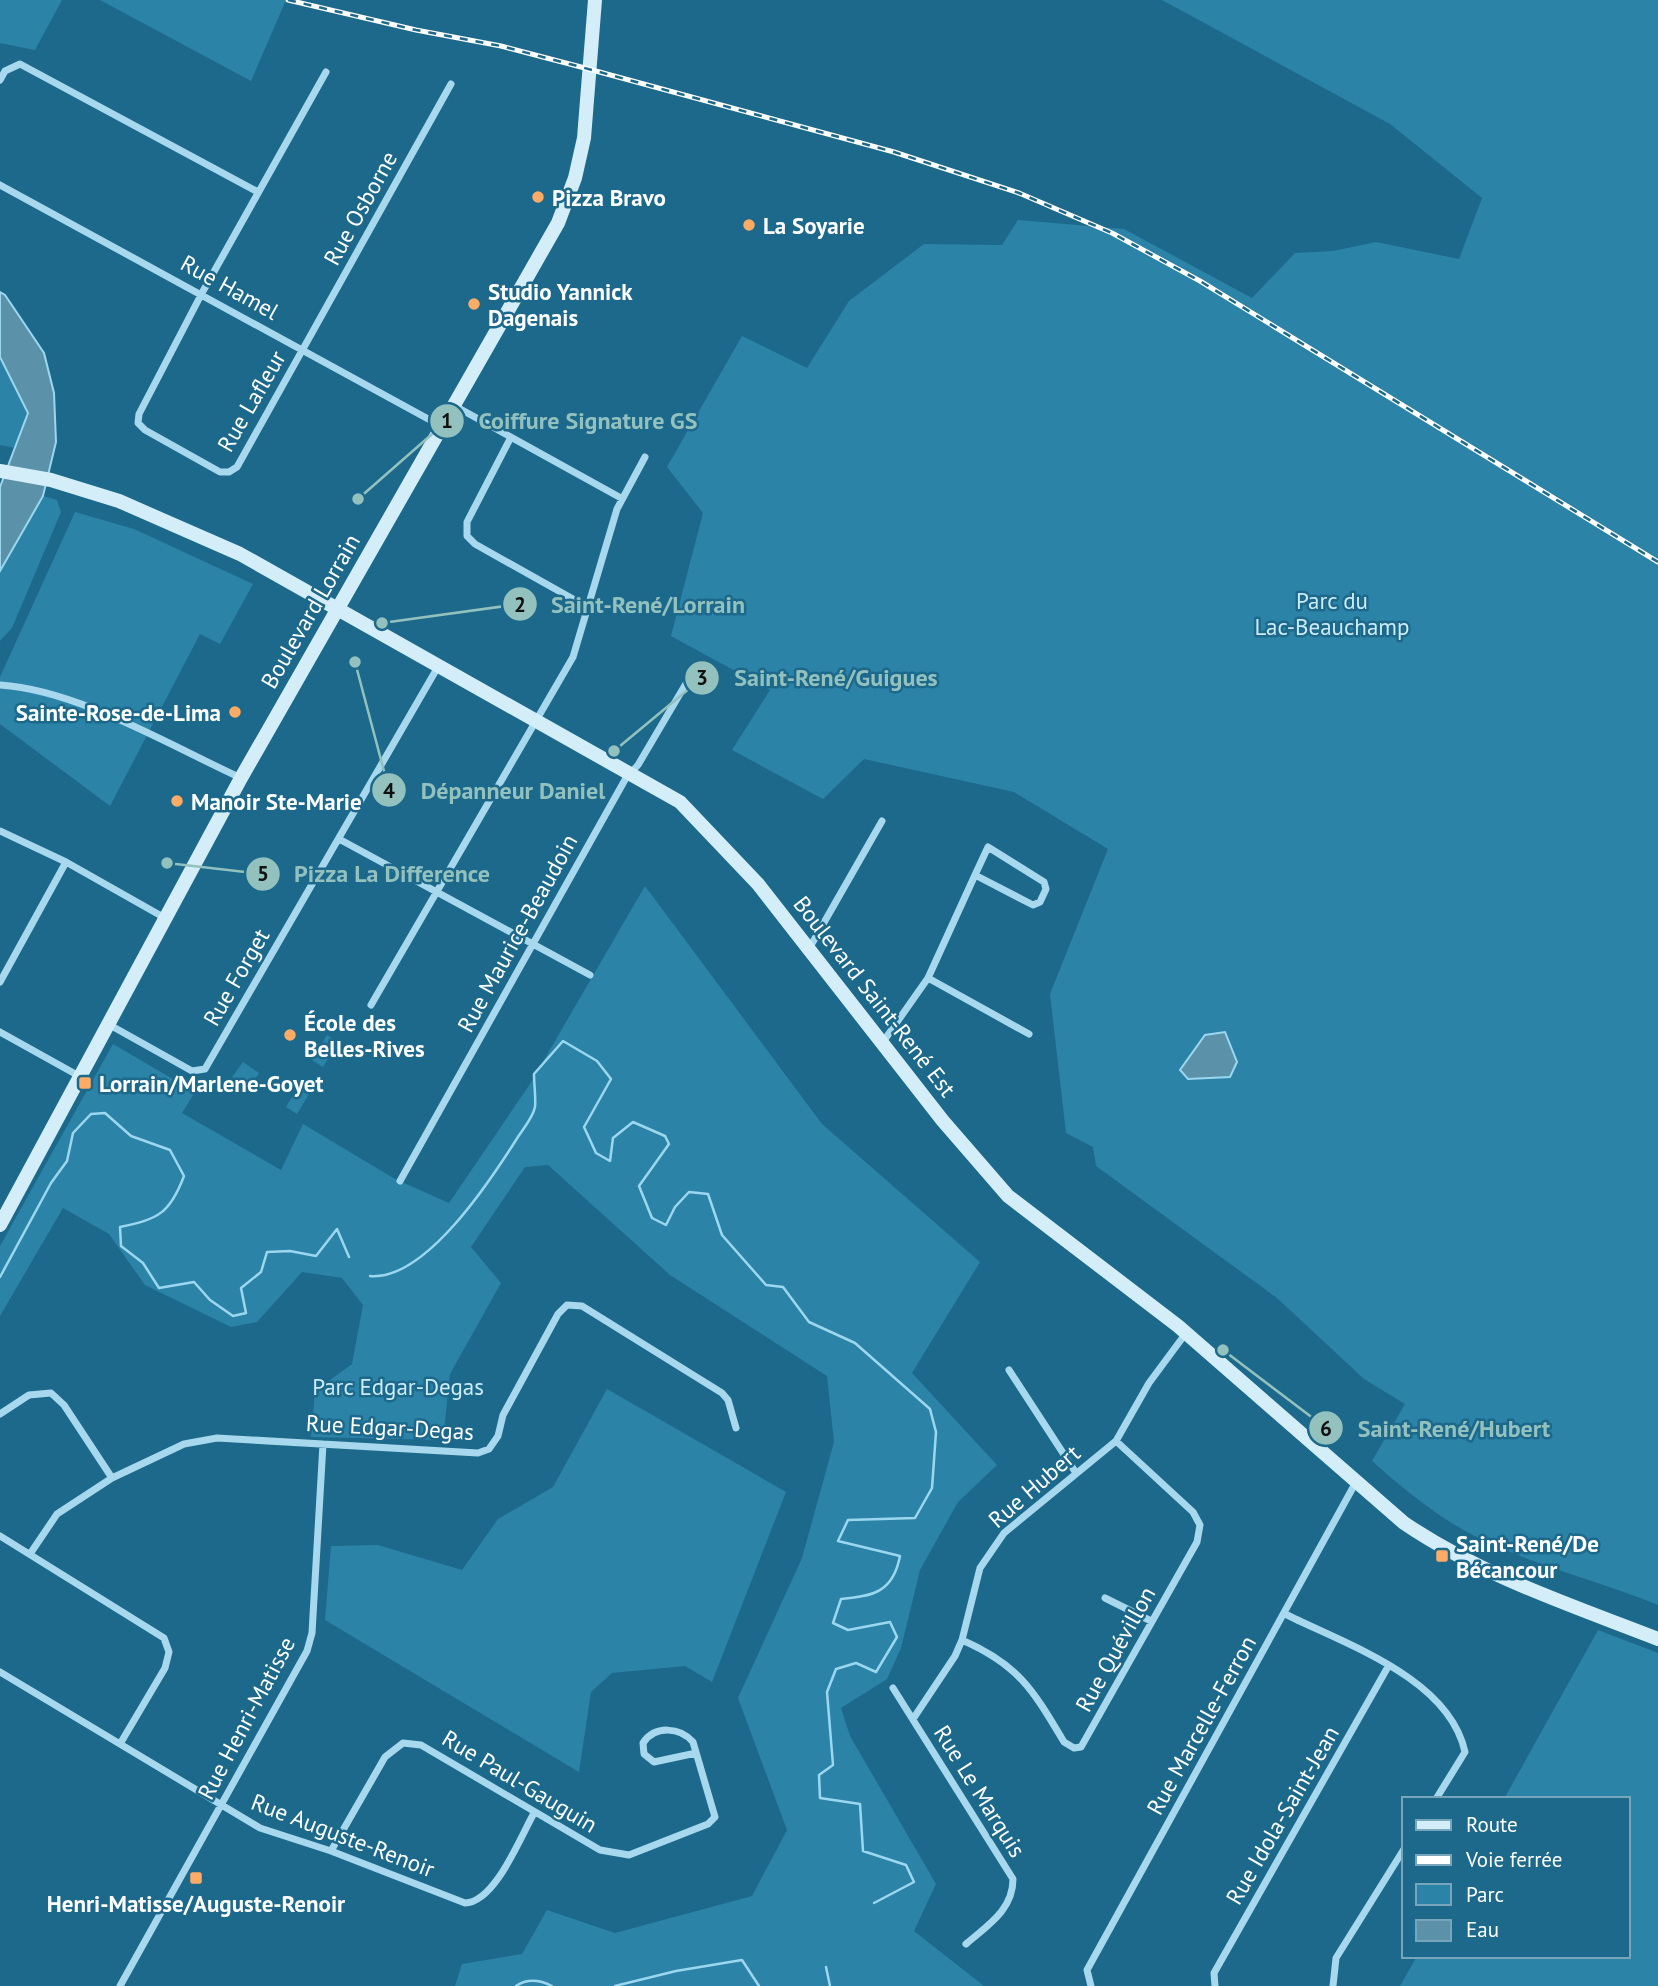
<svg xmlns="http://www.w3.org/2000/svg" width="1658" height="1986" font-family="'PT Sans',sans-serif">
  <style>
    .green { fill: #2c83a8 }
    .water { fill: #5c92a9; stroke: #9bd7ef; stroke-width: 2 }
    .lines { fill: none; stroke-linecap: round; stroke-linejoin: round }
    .stream { stroke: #9bd7ef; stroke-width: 2.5 }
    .street { stroke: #a7d8ed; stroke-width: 7 }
    .secondary { stroke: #d4eef9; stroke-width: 14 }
    .rail-casing { stroke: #fff; stroke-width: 5 }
    .rail { stroke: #1c698c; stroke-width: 2.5; stroke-dasharray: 8; stroke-linecap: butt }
    .poi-dot { fill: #feab65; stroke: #1c698c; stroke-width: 2.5 }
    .labels { text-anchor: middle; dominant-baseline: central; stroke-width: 5; stroke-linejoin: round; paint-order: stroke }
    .poi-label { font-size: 23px; font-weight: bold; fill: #fff; stroke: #1c698c; text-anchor: start }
    .street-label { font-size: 23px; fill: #fff; stroke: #1c698c }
    .park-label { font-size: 23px; fill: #cdecf9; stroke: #1c698c }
    .leader { fill: none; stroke: #93c1be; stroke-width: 2.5 }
    .callout-dot { fill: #93c1be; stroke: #1c698c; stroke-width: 2.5 }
    .mark-label { font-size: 21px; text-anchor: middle; font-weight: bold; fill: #111 }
    .callout-label { font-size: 24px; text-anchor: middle; font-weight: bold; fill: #93c1be; stroke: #1c698c; stroke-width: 5; stroke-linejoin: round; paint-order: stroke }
  </style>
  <rect width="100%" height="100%" fill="#1c698c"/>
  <path class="green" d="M0,0H62L35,50L0,43Z
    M100,0H286L251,81Z
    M1162,0H1658V1605C1595,1579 1527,1564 1467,1532C1433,1513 1401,1487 1372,1461L1405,1404L1364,1379L1277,1298L1096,1166L1093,1147L1066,1133L1050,994L1108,849L1014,792L864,759L823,799L732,750L770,690L671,636L703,513L667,467L742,336L807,368L849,301L924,244L1002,245L1018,220L1124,229L1252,298L1295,253L1333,251L1376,242L1459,259L1482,198L1390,124Z
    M0,357L28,413L15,448L0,445Z
    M43,496L57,500L61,512L12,628L0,641V571Z
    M75,512L134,529L253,584L220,644L200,634L110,806L0,724V677Z
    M645,886L822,1124L980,1262L912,1373L997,1465L958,1502L920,1570L901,1648L887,1679L841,1708L850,1736L936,1884L914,1931L984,1986H455L462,1964L522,1954L547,1910L615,1933L752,1896L787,1830L738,1698L802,1558L834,1442L827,1376L670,1275L548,1165L525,1167L471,1247L501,1283L450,1374L443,1440L311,1437L315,1391L352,1364L363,1305L342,1278L302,1272L257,1322L231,1327L145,1285L109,1234L63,1208L0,1316V1246L113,1044L195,1092L182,1113L281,1170L303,1124L395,1179L449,1203L530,1084Z
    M327,1035L338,1042L323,1067L312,1060Z
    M243,1062L259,1073L249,1088L232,1077Z
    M301,1082L312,1089L297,1114L286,1107Z
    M607,1389L786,1492L712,1682L685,1666L612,1673L591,1692L579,1772L325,1620L331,1546L378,1545L462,1570L498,1519L553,1487Z
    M1598,1630L1658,1653V1986H1400L1417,1956H1628V1799H1504Z"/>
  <path class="water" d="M0,292L5,295L44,353L54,393L56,442L43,496L0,571V487L28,413L0,357Z
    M1225,1032L1237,1062L1230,1077L1188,1079L1180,1070L1205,1035Z"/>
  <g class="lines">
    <path class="stream" d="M370,1276C425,1281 490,1181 516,1140C522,1130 533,1118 535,1107C536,1097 534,1085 534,1074L563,1041L597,1061L611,1079L584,1127L596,1153L610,1161L613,1138L633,1122L665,1136L669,1144L639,1186L652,1218L666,1225L675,1207L689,1192L708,1194L722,1235L766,1285L783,1287L809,1322L855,1343L930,1409L936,1432L932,1488L915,1518L848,1520L838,1541L900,1556C893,1592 874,1596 841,1599L833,1623L848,1630L890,1622L897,1637L876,1672L856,1663L836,1669L827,1692L833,1765L819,1775L820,1798L860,1804L863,1851L906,1865L914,1882L874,1903
      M0,1277L51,1183L67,1161L73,1133L91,1114L105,1113L131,1136L170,1150L184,1176C170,1213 159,1219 120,1227L121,1246L143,1263L159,1288L194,1282L210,1300L233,1316L246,1313L241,1288L261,1272L267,1252L290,1251L316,1256L337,1229L349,1257
      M826,1967L830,1986
      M516,1986C528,1978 540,1980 552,1986
      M615,1986L676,1971L742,1960L759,1986"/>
    <path class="street" d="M326,72L202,293L139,414L138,423L145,430L220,472H229L237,467L451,84
      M0,80L5,71L20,64L258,192
      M0,185L441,426
      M453,405L621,498
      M511,437L467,522V536L475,544L589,608
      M0,685C78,690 169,745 241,778
      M0,831L66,862L165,918
      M339,839L590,975
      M810,947L882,821
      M928,978L1029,1034
      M0,982L66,862
      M371,1005L573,657L617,509L645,457
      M108,1024L192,1071L205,1069L439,665
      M0,1032L79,1076
      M883,1042L928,978L975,875L1033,905L1040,902L1046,889L1044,882L988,847L975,875
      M400,1181L626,778L638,765L694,670
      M1009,1370L1076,1473
      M0,1414L29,1395L51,1393L64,1405L112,1478
      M0,1536L164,1638L169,1652L165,1668L120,1744
      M30,1554L57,1514L112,1478L184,1444L217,1438L478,1453L489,1449L498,1436L503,1415L558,1314L567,1305L582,1306L722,1393L728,1400L736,1428
      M1105,1598L1151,1621
      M1285,1614C1345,1644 1449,1678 1465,1752L1436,1799
      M962,1640C1019,1665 1033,1690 1064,1742L1074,1748L1081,1747L1197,1542L1200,1525L1193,1512L1116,1441
      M0,1672L260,1828L331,1851L465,1903C495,1902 520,1838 534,1813
      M893,1688L1013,1879C1013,1910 988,1925 966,1944
      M913,1719L955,1656L962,1640L980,1568L1004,1533L1116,1441L1149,1383L1186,1333
      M331,1851L385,1757L403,1743L421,1745L600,1850L629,1855L708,1824L715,1817L693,1742C680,1727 655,1725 643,1743L644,1754L654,1762L696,1753
      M120,1986L307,1651L312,1633L323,1444
      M1091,1986L1087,1970L1356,1482
      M1215,1986L1214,1973L1389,1665
      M1333,1986L1336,1958L1404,1849"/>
    <path class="secondary" d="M0,471L51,480L119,501L240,554L680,802L758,884L943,1121L1008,1196L1178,1326L1404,1523C1482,1576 1571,1605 1658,1639
      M0,1225L241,778L558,223L575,178L584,138L595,0"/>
    <g class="rail-casing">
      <path id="rail" d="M288,0L416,30L501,46L581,67L894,152L1019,193L1112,233L1200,281L1658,562"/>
    </g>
    <use href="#rail" class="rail"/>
  </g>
  <g class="poi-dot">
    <circle cx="538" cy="197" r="7"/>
    <circle cx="749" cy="225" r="7"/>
    <circle cx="474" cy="304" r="7"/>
    <circle cx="235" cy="712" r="7"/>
    <circle cx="177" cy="801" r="7"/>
    <circle cx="290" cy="1035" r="7"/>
    <rect x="78" y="1076" width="14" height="14" rx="3.5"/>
    <rect x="1435" y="1549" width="14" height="14" rx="3.5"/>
    <rect x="189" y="1871" width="14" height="14" rx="3.5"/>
  </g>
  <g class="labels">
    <g class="poi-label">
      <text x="552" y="197">Pizza Bravo</text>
      <text x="763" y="225">La Soyarie</text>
      <text x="488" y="291">Studio Yannick<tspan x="488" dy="26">Dagenais</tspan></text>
      <text x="221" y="712" text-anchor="end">Sainte-Rose-de-Lima</text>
      <text x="191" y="801">Manoir Ste-Marie</text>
      <text x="304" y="1022">École des<tspan x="304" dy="26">Belles-Rives</tspan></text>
      <text x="99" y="1083">Lorrain/Marlene-Goyet</text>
      <text x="1456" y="1543">Saint-René/De<tspan x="1456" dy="26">Bécancour</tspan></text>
      <text x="196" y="1903" text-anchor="middle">Henri-Matisse/Auguste-Renoir</text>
    </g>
    <g class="street-label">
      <text transform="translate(360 208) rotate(-61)">Rue Osborne</text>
      <text transform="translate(230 287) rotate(29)">Rue Hamel</text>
      <text transform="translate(251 401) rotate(-60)">Rue Lafleur</text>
      <text transform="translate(310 611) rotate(-60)">Boulevard Lorrain</text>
      <text transform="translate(517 933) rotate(-61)">Rue Maurice-Beaudoin</text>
      <text transform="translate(236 977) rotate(-60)">Rue Forget</text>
      <text transform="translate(875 996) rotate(52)">Boulevard Saint-René Est</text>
      <text transform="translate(390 1427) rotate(3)">Rue Edgar-Degas</text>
      <text transform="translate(1034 1486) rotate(-41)">Rue Hubert</text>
      <text transform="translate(1115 1649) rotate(-61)">Rue Quévillon</text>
      <text transform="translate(246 1718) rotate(-62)">Rue Henri-Matisse</text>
      <text transform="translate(1201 1725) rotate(-61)">Rue Marcelle-Ferron</text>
      <text transform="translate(520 1781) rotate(31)">Rue Paul-Gauguin</text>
      <text transform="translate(980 1791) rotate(58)">Rue Le Marquis</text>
      <text transform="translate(1282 1815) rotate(-60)">Rue Idola-Saint-Jean</text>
      <text transform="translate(343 1835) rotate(21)">Rue Auguste-Renoir</text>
    </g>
    <g class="park-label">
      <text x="1332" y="600">Parc du<tspan x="1332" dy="26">Lac-Beauchamp</tspan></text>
      <text x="398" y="1386">Parc Edgar-Degas</text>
    </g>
  </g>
  <path class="leader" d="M358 499L447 421M382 623L520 604M614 751L702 678M355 662L389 790M167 863L263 874M1223 1350L1326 1428"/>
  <g class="callout-dot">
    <circle cx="358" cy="499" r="7"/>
    <circle cx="382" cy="623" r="7"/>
    <circle cx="614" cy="751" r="7"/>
    <circle cx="355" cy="662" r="7"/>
    <circle cx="167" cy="863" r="7"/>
    <circle cx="1223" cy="1350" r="7"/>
    <circle cx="447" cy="421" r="18"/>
    <circle cx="520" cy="604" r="18"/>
    <circle cx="702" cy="678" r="18"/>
    <circle cx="389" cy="790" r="18"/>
    <circle cx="263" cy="874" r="18"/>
    <circle cx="1326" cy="1428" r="18"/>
  </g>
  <g class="mark-label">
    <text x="447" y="428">1</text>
    <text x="520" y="612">2</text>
    <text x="702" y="685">3</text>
    <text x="389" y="798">4</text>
    <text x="263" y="881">5</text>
    <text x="1326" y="1436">6</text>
  </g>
  <g class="callout-label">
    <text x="588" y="429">Coiffure Signature GS</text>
    <text x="648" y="613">Saint-René/Lorrain</text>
    <text x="836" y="686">Saint-René/Guigues</text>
    <text x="513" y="799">Dépanneur Daniel</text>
    <text x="392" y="882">Pizza La Difference</text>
    <text x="1454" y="1437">Saint-René/Hubert</text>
  </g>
  <rect x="1402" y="1797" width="228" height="161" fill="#1c698c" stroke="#77a5ba" stroke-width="2"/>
  <rect x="1416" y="1820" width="35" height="10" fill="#d4eef9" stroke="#77a5ba" stroke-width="2"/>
  <text x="1466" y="1832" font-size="21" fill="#ffffff">Route</text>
  <rect x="1416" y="1855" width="35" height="10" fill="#ffffff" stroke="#77a5ba" stroke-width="2"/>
  <text x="1466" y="1867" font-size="21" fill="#ffffff">Voie ferrée</text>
  <rect x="1416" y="1884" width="35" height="21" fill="#2c83a8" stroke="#77a5ba" stroke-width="2"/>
  <text x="1466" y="1902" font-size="21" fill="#ffffff">Parc</text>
  <rect x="1416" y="1920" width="35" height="21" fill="#5c92a9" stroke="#77a5ba" stroke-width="2"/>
  <text x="1466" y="1937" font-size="21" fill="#ffffff">Eau</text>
</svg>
